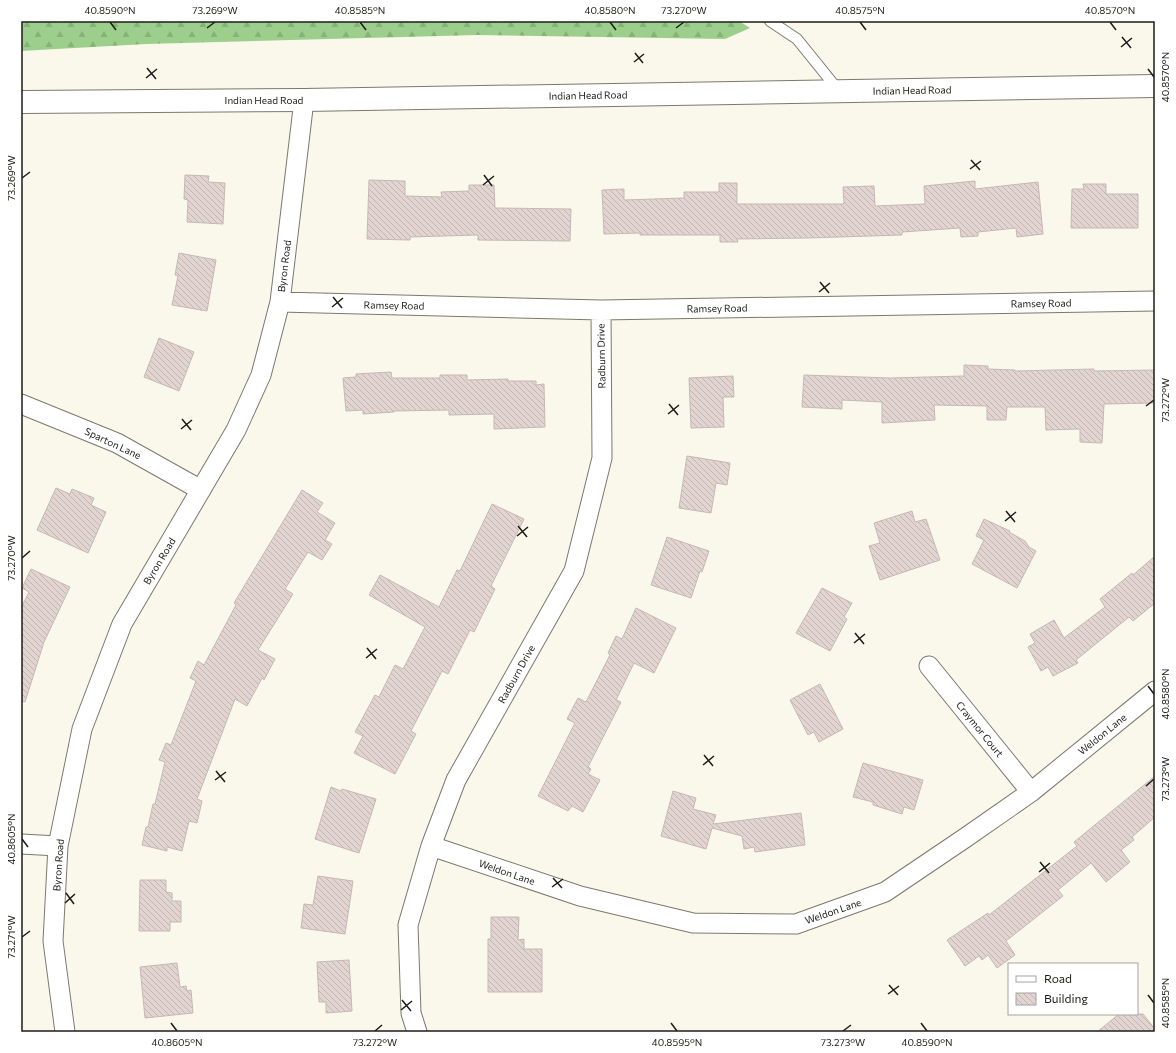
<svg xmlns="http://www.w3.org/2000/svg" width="1176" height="1053" font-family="Commissioner,sans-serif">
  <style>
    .forest { fill: url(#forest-firs) }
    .building { fill: url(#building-back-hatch); stroke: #c6b8b5 }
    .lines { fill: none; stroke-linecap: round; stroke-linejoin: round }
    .service-casing { stroke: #7b796e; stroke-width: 12 }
    .minor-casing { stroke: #7b796e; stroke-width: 21 }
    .secondary-casing { stroke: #7b796e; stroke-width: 24 }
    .service { stroke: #fff; stroke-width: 10 }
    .minor { stroke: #fff; stroke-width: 19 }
    .secondary { stroke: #fff; stroke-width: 22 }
    .ticks { fill: none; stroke: #1d1c17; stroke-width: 1.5 }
    .labels { text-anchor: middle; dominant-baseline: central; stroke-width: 3.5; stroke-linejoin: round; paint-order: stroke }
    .street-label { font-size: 10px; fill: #1d1c17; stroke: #fff }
    .neatline { fill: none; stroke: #1d1c17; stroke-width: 1.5 }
    .ticks-label { font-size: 10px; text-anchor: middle; fill: #1d1c17 }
  </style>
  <defs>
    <pattern id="forest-firs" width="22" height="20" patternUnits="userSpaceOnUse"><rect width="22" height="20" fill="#9ccf8b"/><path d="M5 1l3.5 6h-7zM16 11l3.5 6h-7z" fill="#86b177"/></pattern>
    <pattern id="building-back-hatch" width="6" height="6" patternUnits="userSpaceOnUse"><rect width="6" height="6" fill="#e2d4d0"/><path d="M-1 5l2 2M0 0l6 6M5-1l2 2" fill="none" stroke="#c1b5b2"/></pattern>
  </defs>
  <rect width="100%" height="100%" fill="#faf7eb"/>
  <path class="forest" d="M21,21H739L750,28L725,39L477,35L146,44L21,51Z"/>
  <path class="building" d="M185,175L209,176L208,182L225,183L223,224L187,222L188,200L184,199Z
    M369,180L405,181V196L442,197L441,192L469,191V185H494L495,208L571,209L570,241L478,240V235L410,237V240L367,239Z
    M975,181V189L1038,182L1043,234L1017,237L1016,228L978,232V236L961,237L960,228L902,232V235L808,238L737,239L738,242H720V235H640V233L604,234L602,190L624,189V200L684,198V192H719V183H737V204H844L843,187L874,186L875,206L925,204L924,186Z
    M1083,184H1106V194H1138V228H1071L1072,189H1084Z
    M179,253L216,260L207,311L172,305L178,276L175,275Z
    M159,338L194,352L179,391L144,377Z
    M964,365L988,366V369L1015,370V371L1094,369V371L1155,370V403L1104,404L1102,443L1080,442V429L1046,430L1045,407H1007L1006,420H987V406L934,405L935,420L882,423V402L842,400V409L802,407L804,375L890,378L964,376Z
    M391,372L392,378H440V375H467V380L508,379V381H536V385L544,384L545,427L494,429V414L449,415V410L394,411V412L363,414V410L346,411L343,378L356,377V374Z
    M733,376L734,397H723L724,427L691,428L689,378Z
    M687,456L730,463L727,485L716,483L711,513L679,508Z
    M56,488L70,494L72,489L94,498L91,505L106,512L88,553L37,530Z
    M302,490L323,503L317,512L335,523L325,540L332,544L322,560L308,552L285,589L293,594L258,650L275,659L264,680L262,678L247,706L235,699L197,799L202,801L197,823L189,821L182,851L167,847V851L142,845L146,827H148L153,804H155L165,762L159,760L166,743L171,745L196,681L190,678L198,661L204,665L236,605L234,603Z
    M492,504L524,519L491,586L495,589L474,632L470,630L448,674L442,671L411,731L416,734L395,774L354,753L363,736L355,732L375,695L379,697L395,665L403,669L425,627L369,595L380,575L439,607L457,570L460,571Z
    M912,511L915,522L926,519L940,560L880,580L869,546L880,543L874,523Z
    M984,519L1010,531L1009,532L1025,541L1029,547L1036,551L1017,588L972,564L984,540L976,536Z
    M667,537L709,551L702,572L700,571L691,598L651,585Z
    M1155,556V603L1133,621L1129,617L1076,660L1078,663L1053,676L1048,667L1041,671L1028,647L1035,643L1030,634L1054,620L1064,638L1105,607L1100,599L1132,573L1133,575Z
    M31,569L70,587L44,642L25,702L21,701V608L29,592L22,588Z
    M822,588L852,603L844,617L847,619L830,651L796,633Z
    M636,608L676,628L654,673L634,663L616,700L621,702L588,767L591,769L588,774L600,780L583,812L572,806L568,811L538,796L575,723L567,719L578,698L586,702L610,655L608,653L616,636L622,639Z
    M820,684L843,729L819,742L814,732L808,735L790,700Z
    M863,763L923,780L914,810L904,807L902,814L873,805V802L853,797Z
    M1155,776V817L1132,837L1134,840L1121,850L1130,862L1106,882L1091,863L1058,890L1063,896L1006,941L1015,955L997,968L988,955L982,960L979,956L965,966L947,940L988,913L989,915L1077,846L1074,842Z
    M331,787L341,791L342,789L376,799L359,853L315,839Z
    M673,791L696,798L693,809L716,815L713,824L801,813L805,845L755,852L754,847L744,849L742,836L712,828L706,849L661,836Z
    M318,876L353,881L345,934L301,928L304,904L313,905Z
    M140,880H166V892L172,893V901H181V922H170V931H139Z
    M491,917H519L518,940L524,939V949H542V992H488V939H491Z
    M349,960L352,1011L326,1013V1002H319L317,962Z
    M177,963L180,987L186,986L187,991L191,990L193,1013L145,1018L140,967Z
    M1119,1014H1143L1155,1029V1032H1097Z"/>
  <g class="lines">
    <g class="service-casing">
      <path id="service" d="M770,21L797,39L839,91"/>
    </g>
    <g class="minor-casing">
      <path id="minor" d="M280,302L601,310L1155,301
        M21,404L117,443L201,490
        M929,666L1031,792
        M21,844L58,846
        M431,846L580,896L693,923L796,924L885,892L965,838L1031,792L1155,691
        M65,1032L53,941L58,846L82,729L122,624L236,430L261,375L280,302L304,100
        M417,1032L411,1013L408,925L431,846L456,780L574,571L602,458L601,310"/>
    </g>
    <g class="secondary-casing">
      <path id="secondary" d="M21,102L304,100L1155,86"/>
    </g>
    <use href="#service" class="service"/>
    <use href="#minor" class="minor"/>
    <use href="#secondary" class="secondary"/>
  </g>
  <path class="ticks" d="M110,22L116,30M360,22L366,30M610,22L616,30M860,22L866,30M1110,22L1116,30M207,28L215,22M676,28L684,22M1122,37L1131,48M1121,47L1132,38M635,53L643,63M634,62L644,54M147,68L156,79M1148,69L1154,77M146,78L157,69M971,160L980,170M970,169L981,161M484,175L492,186M22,178L30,172M483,185L494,176M820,282L829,293M819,292L830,283M333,297L342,308M332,307L343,298M669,404L678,415M1146,406L1154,400M668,414L679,405M182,419L191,430M181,429L192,420M1006,511L1015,522M1005,521L1016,512M518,526L527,537M517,536L528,527M22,558L30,551M855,633L864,644M854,643L865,634M367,648L376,659M366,658L377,649M1148,686L1154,694M704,755L713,766M703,765L714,756M216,771L225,782M215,780L226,772M1146,786L1154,779M22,839L28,847M1040,862L1049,873M1039,872L1050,863M553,878L562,888M552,887L563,879M66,893L74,904M65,903L75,894M22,937L30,931M889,985L898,995M888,994L899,986M1148,995L1154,1003M402,1000L411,1011M401,1010L412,1001M171,1023L177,1031M671,1023L677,1031M921,1023L927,1031M375,1031L382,1025M843,1031L851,1025"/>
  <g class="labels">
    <g class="street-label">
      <text transform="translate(912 90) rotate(-1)">Indian Head Road</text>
      <text transform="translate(588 95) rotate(-1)">Indian Head Road</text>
      <text x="264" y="100">Indian Head Road</text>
      <text transform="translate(284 266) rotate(-83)">Byron Road</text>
      <text transform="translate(1041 303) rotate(-1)">Ramsey Road</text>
      <text transform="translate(394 305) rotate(1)">Ramsey Road</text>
      <text transform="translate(717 308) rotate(-1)">Ramsey Road</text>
      <text transform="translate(601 356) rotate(-91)">Radburn Drive</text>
      <text transform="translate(113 443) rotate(25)">Sparton Lane</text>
      <text transform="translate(159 561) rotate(-59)">Byron Road</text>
      <text transform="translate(516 674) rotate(-61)">Radburn Drive</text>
      <text transform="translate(980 729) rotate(51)">Craymor Court</text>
      <text transform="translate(1102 734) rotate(-39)">Weldon Lane</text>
      <text transform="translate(58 865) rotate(-86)">Byron Road</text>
      <text transform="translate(507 872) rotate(19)">Weldon Lane</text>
      <text transform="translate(833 911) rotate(-19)">Weldon Lane</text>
    </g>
  </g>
  <rect width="1176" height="1053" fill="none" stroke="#ffffff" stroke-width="44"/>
  <rect x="1008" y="963" width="130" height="52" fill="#ffffff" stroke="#a5a4a2"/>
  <rect x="1016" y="976" width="20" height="6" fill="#ffffff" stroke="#a5a4a2"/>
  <text x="1044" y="983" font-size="12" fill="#1d1c17">Road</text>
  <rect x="1016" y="993" width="20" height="12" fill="url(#building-back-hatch)" stroke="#a5a4a2"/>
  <text x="1044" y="1003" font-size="12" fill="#1d1c17">Building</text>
  <rect x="22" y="22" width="1132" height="1009" class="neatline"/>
  <g class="ticks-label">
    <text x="110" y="14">40.8590°N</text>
    <text x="215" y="14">73.269°W</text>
    <text x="360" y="14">40.8585°N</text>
    <text x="610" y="14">40.8580°N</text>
    <text x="684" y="14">73.270°W</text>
    <text x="860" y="14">40.8575°N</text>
    <text x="1110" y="14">40.8570°N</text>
    <text transform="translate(1165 77) rotate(-90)" y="4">40.8570°N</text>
    <text transform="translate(11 178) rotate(-90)" y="4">73.269°W</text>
    <text transform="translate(1165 400) rotate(-90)" y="4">73.272°W</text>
    <text transform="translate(11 558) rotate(-90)" y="4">73.270°W</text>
    <text transform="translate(1165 694) rotate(-90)" y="4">40.8580°N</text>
    <text transform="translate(1165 779) rotate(-90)" y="4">73.273°W</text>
    <text transform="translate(11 839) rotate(-90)" y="4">40.8605°N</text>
    <text transform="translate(11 937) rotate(-90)" y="4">73.271°W</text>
    <text transform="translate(1165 1003) rotate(-90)" y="4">40.8585°N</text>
    <text x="177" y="1046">40.8605°N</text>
    <text x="375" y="1046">73.272°W</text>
    <text x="677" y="1046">40.8595°N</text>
    <text x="843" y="1046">73.273°W</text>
    <text x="927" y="1046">40.8590°N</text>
  </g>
</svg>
